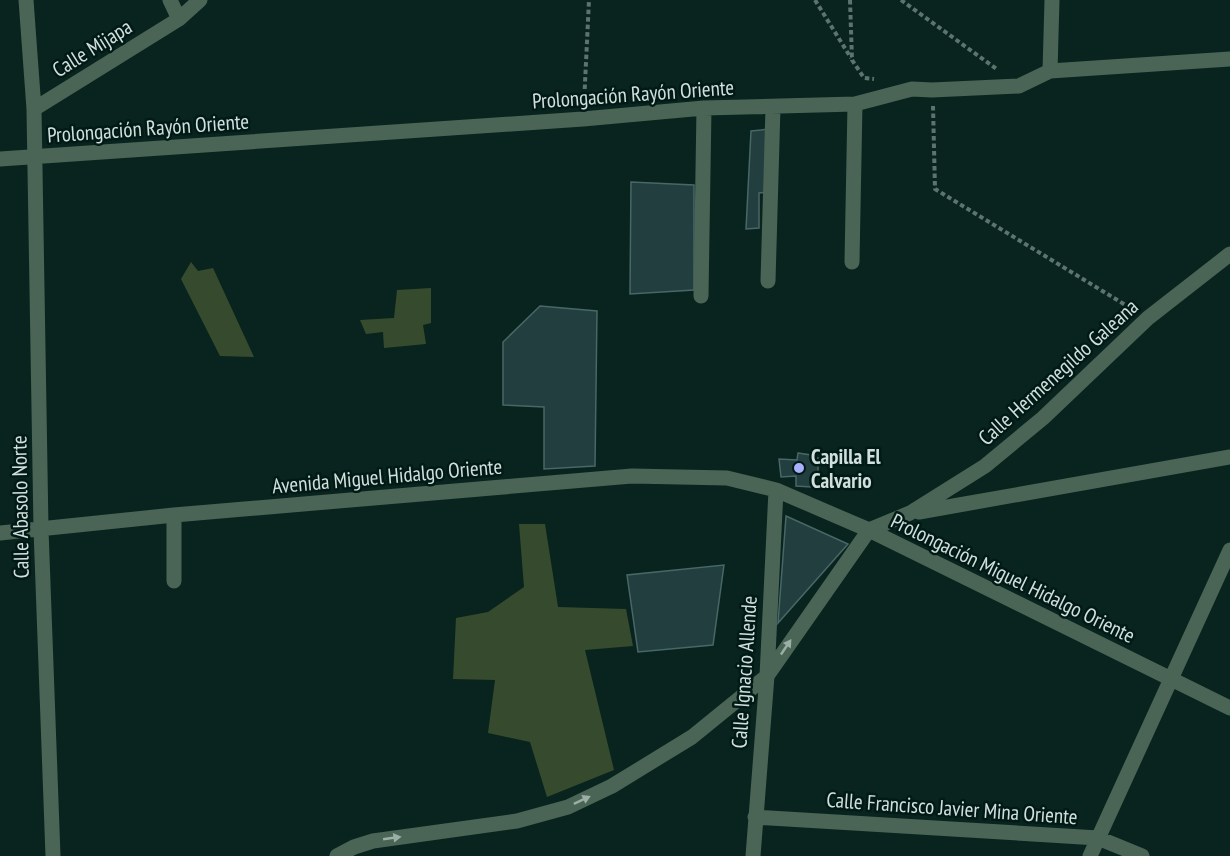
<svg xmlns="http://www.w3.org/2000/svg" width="1230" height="856" font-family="'PT Sans Narrow',sans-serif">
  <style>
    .green { fill: #364b2e }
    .building { fill: #223e3f; stroke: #496767; stroke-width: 1.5 }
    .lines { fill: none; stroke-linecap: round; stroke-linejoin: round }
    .path { stroke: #5d736e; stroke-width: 4; stroke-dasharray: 4.5 3; stroke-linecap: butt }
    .minor { stroke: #4a6555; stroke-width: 15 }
    .oneway { fill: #9bafa6 }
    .poi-dot { fill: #a9b0fc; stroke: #011a15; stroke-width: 2 }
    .labels { text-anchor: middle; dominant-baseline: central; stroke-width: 5; stroke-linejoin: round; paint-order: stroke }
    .street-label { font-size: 21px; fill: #d1e0dc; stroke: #011a15 }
    .poi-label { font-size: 21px; font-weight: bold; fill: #d1e0dc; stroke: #011a15; text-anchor: start }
  </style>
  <rect width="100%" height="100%" fill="#09241e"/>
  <path class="green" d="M191,262L198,271L213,268L254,357L220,356L181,279Z
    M431,288V323L423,325L426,344L384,348L383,332L366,334L360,320L394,318L397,290Z
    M519,524H545L558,607L626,609L633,646L585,650L614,770L547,797L530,742L488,733L495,680L453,679L456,618L488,612L524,587Z"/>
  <path class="building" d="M770,129V192L759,193V228L746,229L751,131Z
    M631,182L694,185V290L630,294Z
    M540,306L597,311L595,466L544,469V407L503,405V342Z
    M798,453L811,455L812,459L818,458V475L812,476L811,487L796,486V476L781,477L779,459L797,460Z
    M786,516L848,544L778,623Z
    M724,565L713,645L638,652L627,575Z"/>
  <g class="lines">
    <path class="path" d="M815,0L851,58
      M850,0L852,60L864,78L874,79
      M901,0L998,70
      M584,104L589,0
      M933,106L935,189L1132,309"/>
    <path class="minor" d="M26,0L34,109L41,529L53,856
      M170,0L179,19
      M1050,71L1052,0
      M34,109L179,19L200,0
      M0,159L583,119L704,108L855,104L912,89L932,90L1019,86L1050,71L1230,59
      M852,262L855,104
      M768,281L773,107
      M701,296L704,108
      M919,512L1230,457
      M0,533L174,515L632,476L727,478L776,490L869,530L1230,708
      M174,581V515
      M755,817L1098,838L1142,856
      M337,856L354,847L373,841L517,821L568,807L612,786L692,737L767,676L869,530L910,513L985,466L1043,418L1148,318L1230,254
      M753,856L767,676L776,490
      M1090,856L1230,550"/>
  </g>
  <defs><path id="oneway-solid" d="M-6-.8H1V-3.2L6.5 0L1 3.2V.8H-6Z" transform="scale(1.5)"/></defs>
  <g class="oneway">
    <use href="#oneway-solid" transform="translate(786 647) rotate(-56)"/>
    <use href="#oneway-solid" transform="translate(582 800) rotate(-25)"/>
    <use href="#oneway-solid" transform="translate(392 838) rotate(-8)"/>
  </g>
  <circle class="poi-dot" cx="799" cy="468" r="6"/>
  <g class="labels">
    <g class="street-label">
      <text transform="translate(92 48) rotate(-32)">Calle Mijapa</text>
      <text transform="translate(633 94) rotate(-4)">Prolongación Rayón Oriente</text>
      <text transform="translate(148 128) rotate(-4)">Prolongación Rayón Oriente</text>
      <text transform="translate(1058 372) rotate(-42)">Calle Hermenegildo Galeana</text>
      <text transform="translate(387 476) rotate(-5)">Avenida Miguel Hidalgo Oriente</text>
      <text transform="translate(20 507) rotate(-91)">Calle Abasolo Norte</text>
      <text transform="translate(1013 578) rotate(26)">Prolongación Miguel Hidalgo Oriente</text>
      <text transform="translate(744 672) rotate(-86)">Calle Ignacio Allende</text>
      <text transform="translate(952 808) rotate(4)">Calle Francisco Javier Mina Oriente</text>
    </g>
    <g class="poi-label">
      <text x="811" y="456">Capilla El<tspan x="811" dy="24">Calvario</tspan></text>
    </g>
  </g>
</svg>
